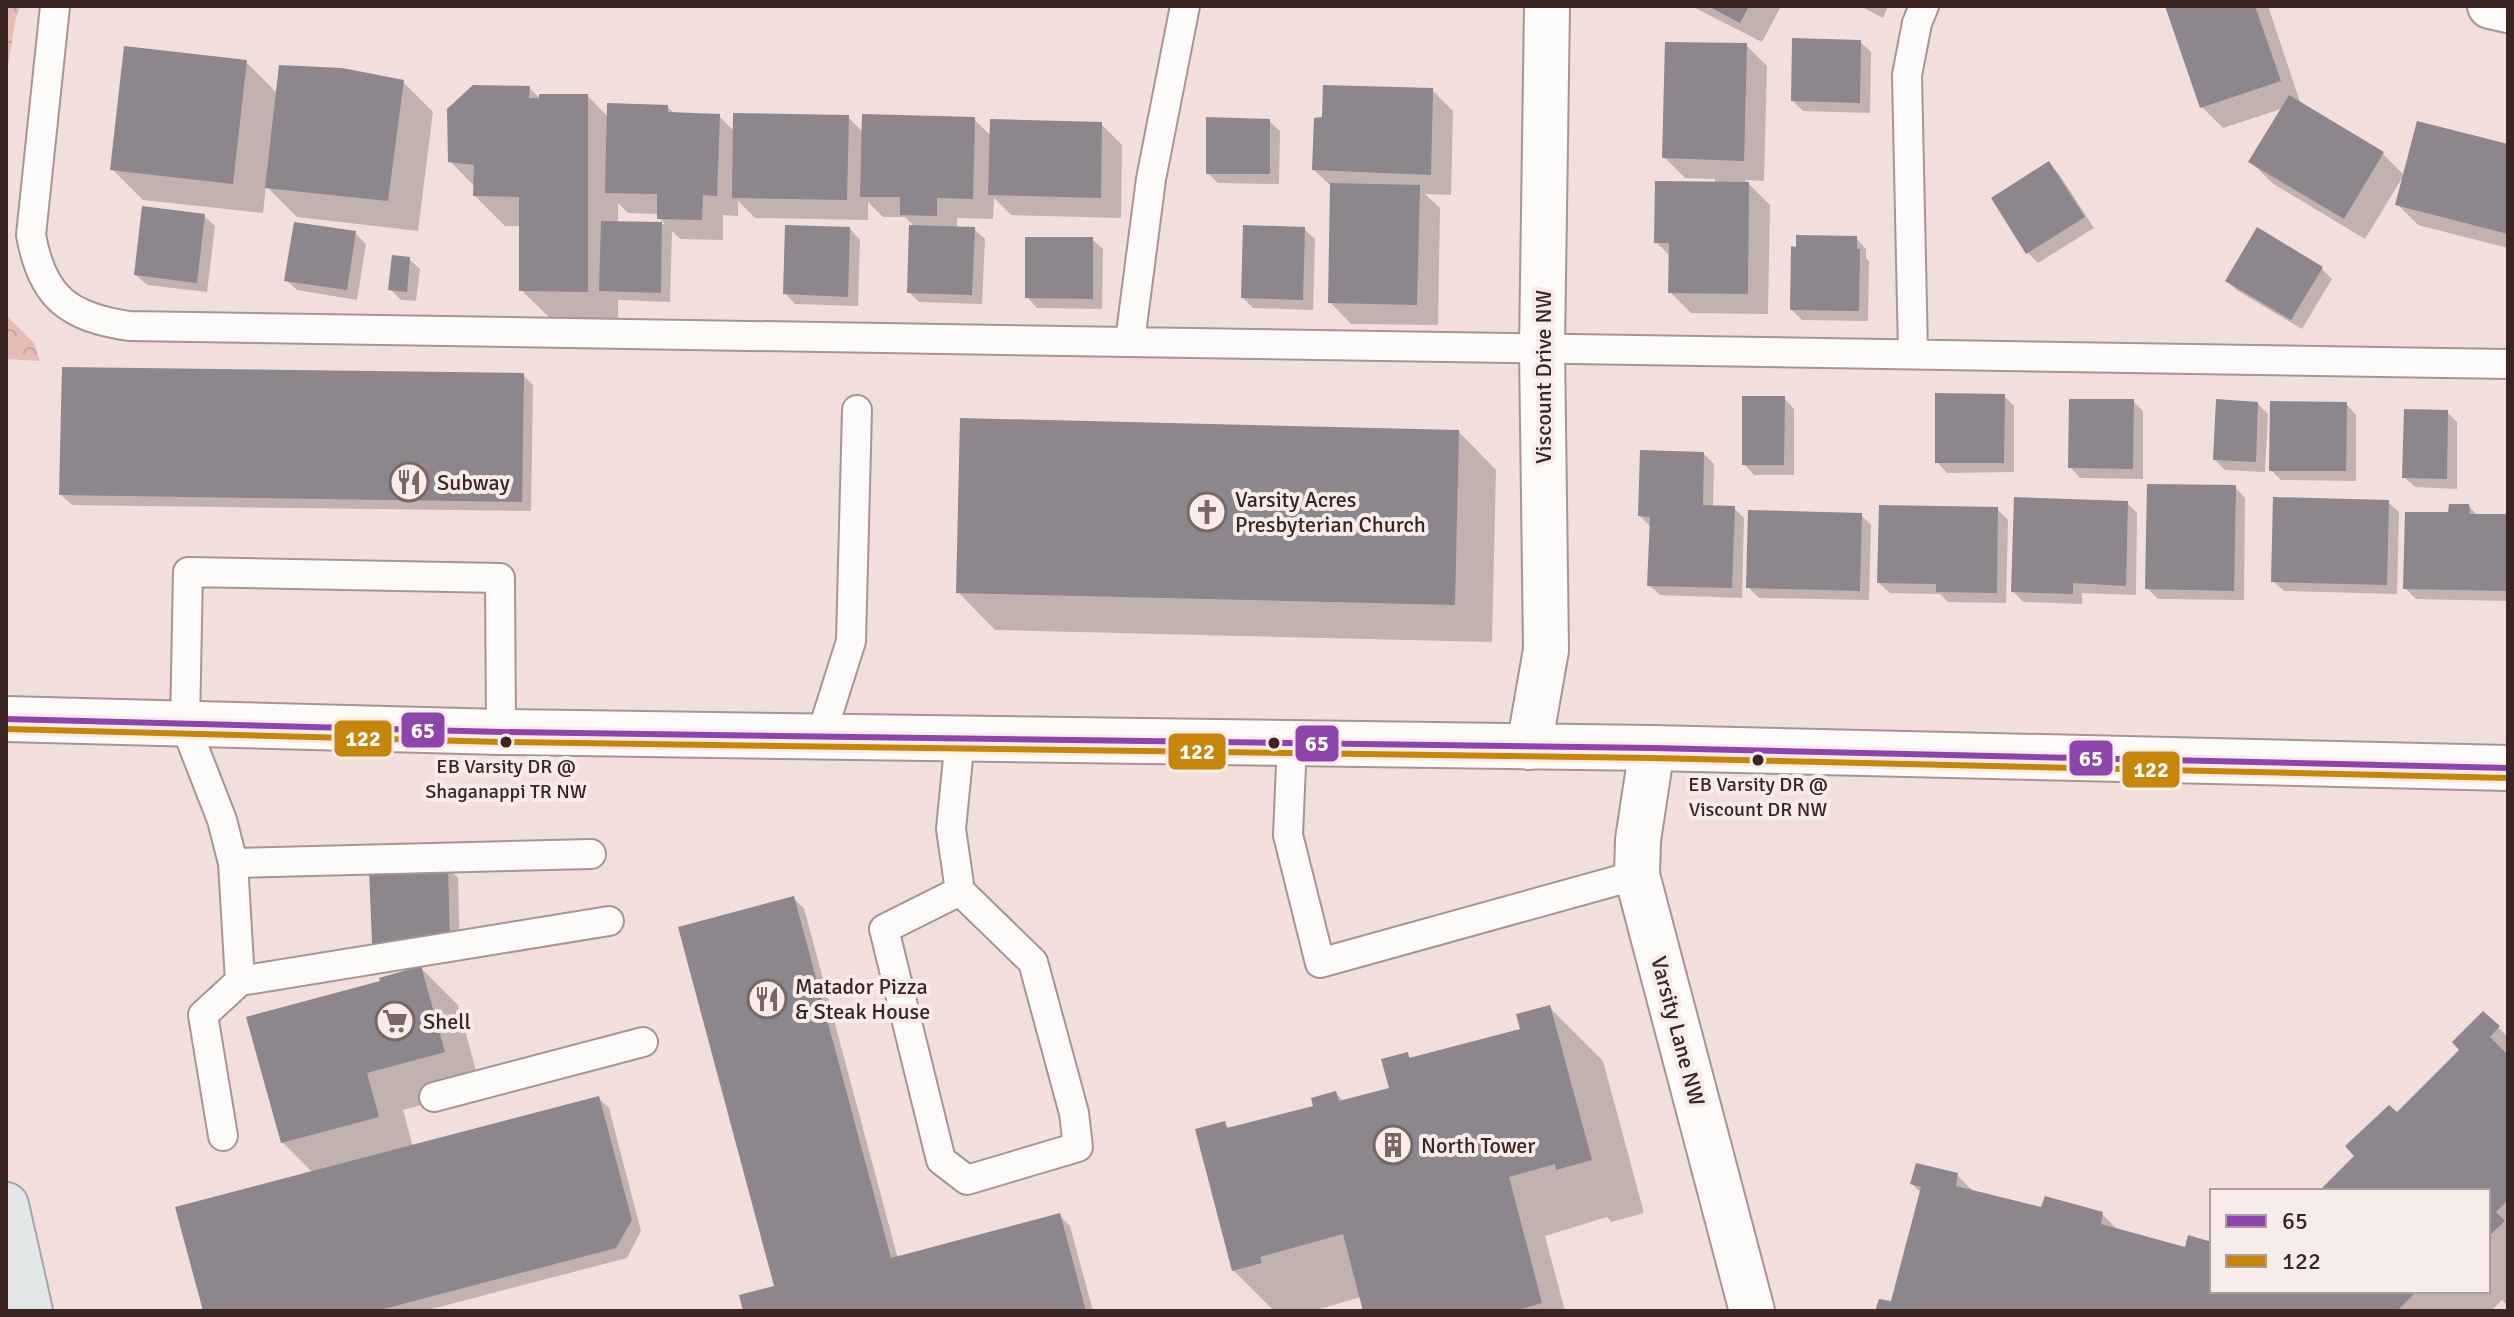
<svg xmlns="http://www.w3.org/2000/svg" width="2514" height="1317" font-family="Signika,sans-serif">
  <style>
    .park { fill: url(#park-crowns) }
    .shadow { fill: #0003; fill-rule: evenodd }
    .building { fill: #8d868c }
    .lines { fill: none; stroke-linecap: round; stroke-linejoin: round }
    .lane-casing { stroke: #a69592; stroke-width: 32 }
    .street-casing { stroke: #a69592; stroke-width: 48 }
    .primary-casing { stroke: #a2a6a7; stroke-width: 48 }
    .lane { stroke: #fdfafa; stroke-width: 28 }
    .street { stroke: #fdfafa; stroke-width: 44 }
    .primary { stroke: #e2e7e8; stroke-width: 44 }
    .bus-1-casing { stroke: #f8ecea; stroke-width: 12 }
    .bus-2-casing { stroke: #f8ecea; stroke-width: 12 }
    .bus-1 { stroke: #8e44ad; stroke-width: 6 }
    .bus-2 { stroke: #c88608; stroke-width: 6 }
    .bus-dot { fill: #3a2522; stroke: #f8ecea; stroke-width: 3 }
    .labels { text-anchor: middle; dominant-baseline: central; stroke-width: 8; stroke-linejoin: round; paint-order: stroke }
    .bus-label { font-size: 20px; fill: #3a2522; stroke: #f8ecea }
    .street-label { font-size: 22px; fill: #3a2522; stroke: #f8ecea }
    .poi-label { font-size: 22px; fill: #3a2522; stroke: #f8ecea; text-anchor: start }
    .line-badge { stroke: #f8ecea; stroke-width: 3 }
    .badge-label { font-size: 22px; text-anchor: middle; font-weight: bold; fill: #fff }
  </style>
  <defs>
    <pattern id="park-crowns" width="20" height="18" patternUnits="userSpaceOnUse" patternTransform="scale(2)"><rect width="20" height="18" fill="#e6bdb6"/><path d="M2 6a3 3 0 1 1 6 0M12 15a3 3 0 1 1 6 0" fill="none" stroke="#c6a29c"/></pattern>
  </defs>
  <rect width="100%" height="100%" fill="#f2dfdc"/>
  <path class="park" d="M6,6H21L16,17L6,78Z
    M6,315L34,343L40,361L6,359Z"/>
  <path class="shadow" d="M1691,6H1781L1762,42Z
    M1860,6H1888L1883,18Z
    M2167,6H2268L2300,102L2298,103L2383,154L2404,175L2365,239L2272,183L2251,162L2284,108L2223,128L2202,107Z
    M1860,42L1871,52L1870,113L1803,111L1793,101Z
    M1746,45L1767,66L1764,181L1745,180L1770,205L1768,314L1691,313L1670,292L1671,257L1656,242L1715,183V179L1685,178L1664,157Z
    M246,62L278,94L403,82L433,112L418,231L297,217L266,186L263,213L143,200L112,169Z
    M529,88L541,99L588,96L608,117L668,107L675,114L719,116L735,132L848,117L863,132L974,119L991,136L1101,124L1122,145L1121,218L1011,215L994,198L993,219L957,218V228L974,229L985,239L982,304L919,302L909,292L915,227L905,217H883L868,202V220L755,218L738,201V216L723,215V240L680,239L672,231L670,302L618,300V321L552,320L521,290V226H505L475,196V187L450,161ZM618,203L628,213L659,214V218L665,224H618Z
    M1432,90L1453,111L1451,195L1425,194L1440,208L1438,325L1351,324L1330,302L1332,187L1314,170Z
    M1269,121L1280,131L1279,184L1218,183L1208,173Z
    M2508,147V248L2418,225L2397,204Z
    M2049,164L2059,174L2094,228L2038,263L2028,253Z
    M204,216L215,226L207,292L147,285L136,275Z
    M850,229L860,240L858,306L795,304L785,293Z
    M1304,229L1315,239L1313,310L1253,308L1243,298Z
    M355,233L366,244L357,300L297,290L286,280Z
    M1856,238L1866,249V258L1869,261L1868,321L1802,320L1792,310Z
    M1092,239L1103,249L1102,309L1037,308L1027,297Z
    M409,259L420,269L416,301L401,300L390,289Z
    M2321,268L2332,279L2302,329L2238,291L2227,281Z
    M523,375L533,385L531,511L72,505L61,495Z
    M2004,396L2014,406V472L1947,473L1937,462Z
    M1784,398L1794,409V475H1754L1744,464Z
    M2133,401L2143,411V479L2080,478L2070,467Z
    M2258,404L2268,414L2265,472L2225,470L2215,460Z
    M2346,404L2356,415V481L2281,480L2271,470Z
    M2447,412L2457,422V489L2415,487L2404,477Z
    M1459,432L1496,470L1492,642L995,630L958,592Z
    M1704,454L1714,464L1713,507L1734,508L1744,518L1742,598L1660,595L1649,585L1651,527L1640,516Z
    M2235,487L2245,498L2244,600L2158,599L2147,588Z
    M2388,502L2399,512L2397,594L2284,591L2273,581Z
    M2127,503L2137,513L2136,595L2082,593V604L2023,602L2013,591Z
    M2469,506L2478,516H2508V601L2416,599L2405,588L2450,514Z
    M1997,509L2008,520L2006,603L1948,602L1940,594L1890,593L1879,583Z
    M1861,515L1871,525L1869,600L1759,598L1748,587Z
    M447,867L458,878L460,951L384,954L374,943Z
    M793,898L804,908L898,1259L1059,1215L1070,1226L1093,1311H745L777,1287Z
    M421,968L458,1005L481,1089L403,1110L413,1147L598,1098L609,1108L641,1231L627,1258L424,1311H205L313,1173L282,1142L382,982Z
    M1549,1007L1603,1061L1644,1213L1611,1222L1607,1217L1545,1236L1565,1311H1365L1361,1297L1313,1311H1274L1233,1270L1224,1124L1230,1129L1315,1107L1336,1094L1344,1102L1391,1090L1407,1054L1412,1060L1523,1030Z
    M2483,1013L2508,1037V1306L2502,1300L2491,1311H1877L1892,1304L1921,1193L1912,1184L1957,1175L1974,1192L2043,1210L2102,1214L2118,1230L2187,1249L2212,1244V1291H2488V1191H2321L2462,1050Z"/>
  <path class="building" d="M1708,6H1749L1740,23Z
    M2165,6H2255L2281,81L2200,108Z
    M1792,38L1861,40L1860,103L1791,101Z
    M1665,42L1747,43L1744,161L1662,158Z
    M124,46L247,60L233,184L110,170Z
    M279,65L342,68L404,80L388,201L265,188Z
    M473,85L530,86L529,98H539V94H588V292L519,291V197L473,196L474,165L448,162L447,109Z
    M1323,85L1433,88L1431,175L1312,170L1314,118L1322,117Z
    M2289,95L2384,152L2344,219L2248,162Z
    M607,103L668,105V112L720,114L717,196L703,195L702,220L657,219V194L605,193Z
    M733,113L849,115L847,200L732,198Z
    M862,114L975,117L973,199L937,198V216L900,215V197H860Z
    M1206,117L1270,119V174H1206Z
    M990,119L1102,122L1101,198L988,195Z
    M2417,121L2508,144V234L2395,205Z
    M2049,161L2085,217L2026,254L1991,198Z
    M1655,181L1749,182L1748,294L1668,293L1669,243H1654Z
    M1330,183L1420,185L1417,305L1328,303Z
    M142,206L205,214L197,283L134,275Z
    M601,221L662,222L661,293L599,291Z
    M294,222L356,231L347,290L284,281Z
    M785,225L850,227L848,297L783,294Z
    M909,225L975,227L972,295L907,293Z
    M1243,225L1305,227L1303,300L1241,298Z
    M2257,227L2323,267L2291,320L2225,281Z
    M1796,235L1857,236V249H1860L1859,311L1790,310L1791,246L1796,247Z
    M1025,237H1093V299L1025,298Z
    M392,255L410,257L407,292L388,290Z
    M62,367L524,373L522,502L59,495Z
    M1935,393L2005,394L2004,463H1935Z
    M1742,396H1785L1784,465H1742Z
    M2069,399H2134L2133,469L2068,468Z
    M2216,399L2258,402L2256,462L2213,460Z
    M2270,401L2347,402L2346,471H2269Z
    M2404,409L2448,410L2447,479L2402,478Z
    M960,418L1459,430L1455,605L956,593Z
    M1640,450L1704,452L1703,505L1735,506L1732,588L1647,586L1650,517L1638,516Z
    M2147,484L2236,485L2234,591L2145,589Z
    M2014,497L2128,501L2126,586L2073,583V594L2011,592Z
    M2273,497L2389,500L2387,585L2271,582Z
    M2449,504H2469L2470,514H2508V591L2403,589L2405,512H2448Z
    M1879,505L1998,507L1997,593L1936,592V584L1877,583Z
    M1748,510L1862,513L1860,591L1746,588Z
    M448,865L450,941L372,944L369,868Z
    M794,896L891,1258L1060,1213L1086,1311H743L739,1295L774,1286L678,927Z
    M421,966L445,1052L367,1073L379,1117L281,1143L246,1017L380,981L379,978Z
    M1550,1005L1592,1160L1556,1170L1555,1164L1509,1177L1542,1303L1514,1311H1363L1343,1234L1260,1257L1262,1263L1232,1271L1195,1129L1225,1121L1227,1128L1313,1106L1311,1098L1336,1091L1339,1101L1389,1088L1381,1059L1408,1052L1409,1058L1520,1029L1516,1014Z
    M2483,1011L2500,1026L2490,1037L2508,1055V1200L2496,1212L2505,1221L2488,1237V1191H2319L2354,1156L2345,1146L2389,1105L2397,1112L2459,1050L2452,1042Z
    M599,1096L632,1220L616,1248L376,1311H203L175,1207Z
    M1916,1163L1958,1173L1956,1186L2041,1207L2045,1196L2103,1212L2101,1224L2185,1247L2188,1235L2212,1242V1291H2417L2397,1311H1875L1879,1299L1891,1301L1921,1187L1910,1184Z"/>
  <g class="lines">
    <g class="lane-casing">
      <path id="lane" d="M55,6L31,235C42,297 68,317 129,326L2508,364
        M1130,341L1151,179L1185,6
        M1913,353L1907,75L1917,23L1924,6
        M501,732L500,578L188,572L185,725L222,820L233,863L591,854
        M821,736L851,641L857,410
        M1292,742L1288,835L1320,963L1637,875
        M233,863L240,981L609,921
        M960,891L884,929L941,1160L967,1180L1078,1147L1074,1113L1033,962L960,891L951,829L960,738
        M434,1097L643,1042
        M223,1136L203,1015L240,981"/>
    </g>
    <g class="street-casing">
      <path id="street" d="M2490,6L2508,10
        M6,719L501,732L1652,748L2508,768
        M1529,747L1546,650L1542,348L1547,6
        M1652,748L1638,840L1637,875L1752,1311"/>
    </g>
    <g class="primary-casing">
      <path id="primary" d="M6,1205L30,1311"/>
    </g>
    <use href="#lane" class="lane"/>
    <use href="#street" class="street"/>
    <use href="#primary" class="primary"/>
    <g class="bus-1-casing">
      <path id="bus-1" d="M6,719L501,732L1652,748L2508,768"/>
    </g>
    <g class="bus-2-casing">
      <path id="bus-2" d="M6,729L501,742L1652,758L2508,778"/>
    </g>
    <use href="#bus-1" class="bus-1"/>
    <use href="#bus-2" class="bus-2"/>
  </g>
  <defs>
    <g id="restaurant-ring" transform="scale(2)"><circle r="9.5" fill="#f8ecea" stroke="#7a6663" stroke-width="1.5"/><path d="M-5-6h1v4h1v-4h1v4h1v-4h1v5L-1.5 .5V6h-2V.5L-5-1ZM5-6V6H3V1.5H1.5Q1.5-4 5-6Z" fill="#7a6663"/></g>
    <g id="church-ring" transform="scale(2)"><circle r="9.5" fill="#f8ecea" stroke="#7a6663" stroke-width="1.5"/><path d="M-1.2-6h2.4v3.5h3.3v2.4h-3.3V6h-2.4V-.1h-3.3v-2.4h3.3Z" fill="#7a6663"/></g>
    <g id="supermarket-ring" transform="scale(2)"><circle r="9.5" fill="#f8ecea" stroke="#7a6663" stroke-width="1.5"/><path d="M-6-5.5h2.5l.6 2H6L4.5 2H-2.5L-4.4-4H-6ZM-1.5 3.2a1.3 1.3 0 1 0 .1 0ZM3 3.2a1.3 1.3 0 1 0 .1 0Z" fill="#7a6663"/></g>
    <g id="building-ring" transform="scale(2)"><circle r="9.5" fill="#f8ecea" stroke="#7a6663" stroke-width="1.5"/><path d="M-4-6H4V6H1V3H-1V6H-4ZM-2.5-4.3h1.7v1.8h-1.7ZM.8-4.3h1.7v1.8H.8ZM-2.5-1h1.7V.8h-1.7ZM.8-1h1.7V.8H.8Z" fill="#7a6663"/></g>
  </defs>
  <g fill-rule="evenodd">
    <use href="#restaurant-ring" x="409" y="482"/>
    <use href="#church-ring" x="1207" y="512"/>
    <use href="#restaurant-ring" x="767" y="999"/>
    <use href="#supermarket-ring" x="395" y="1021"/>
    <use href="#building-ring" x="1393" y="1145"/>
  </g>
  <g class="bus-dot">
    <circle cx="506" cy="742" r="7"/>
    <circle cx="1274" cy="743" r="7"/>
    <circle cx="1758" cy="760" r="7"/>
  </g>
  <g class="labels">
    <g class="bus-label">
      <text x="506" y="766">EB Varsity DR @<tspan x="506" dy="25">Shaganappi TR NW</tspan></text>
      <text x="1758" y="784">EB Varsity DR @<tspan x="1758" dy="25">Viscount DR NW</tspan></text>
    </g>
    <g class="street-label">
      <text transform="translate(1543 377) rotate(-90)">Viscount Drive NW</text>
      <text transform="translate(1678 1031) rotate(75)">Varsity Lane NW</text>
    </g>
    <g class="poi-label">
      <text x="437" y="482">Subway</text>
      <text x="1235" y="499">Varsity Acres<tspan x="1235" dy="25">Presbyterian Church</tspan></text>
      <text x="795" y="986">Matador Pizza<tspan x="795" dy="25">&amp; Steak House</tspan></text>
      <text x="423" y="1021">Shell</text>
      <text x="1421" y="1145">North Tower</text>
    </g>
  </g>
  <g class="line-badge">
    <rect x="400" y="711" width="46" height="38" rx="8" fill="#8e44ad"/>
    <rect x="333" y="719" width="60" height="39" rx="8" fill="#c88608"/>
    <rect x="1294" y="724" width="46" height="39" rx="8" fill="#8e44ad"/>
    <rect x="1167" y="732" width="60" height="39" rx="8" fill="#c88608"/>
    <rect x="2068" y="739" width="46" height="38" rx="8" fill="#8e44ad"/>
    <rect x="2121" y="750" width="60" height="39" rx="8" fill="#c88608"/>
  </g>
  <g class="badge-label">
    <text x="423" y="738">65</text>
    <text x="363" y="746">122</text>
    <text x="1317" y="751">65</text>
    <text x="1197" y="759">122</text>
    <text x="2091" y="766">65</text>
    <text x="2151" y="777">122</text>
  </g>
  <rect width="2514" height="1317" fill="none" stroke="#3a2522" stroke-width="16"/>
  <rect x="2210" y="1189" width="280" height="104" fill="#f8ecea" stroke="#ac9c9a" stroke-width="2"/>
  <rect x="2226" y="1215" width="40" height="12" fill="#8e44ad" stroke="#ac9c9a" stroke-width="2"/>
  <text x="2282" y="1229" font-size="24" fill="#3a2522">65</text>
  <rect x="2226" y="1255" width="40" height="12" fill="#c88608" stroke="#ac9c9a" stroke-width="2"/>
  <text x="2282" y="1269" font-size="24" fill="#3a2522">122</text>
</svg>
